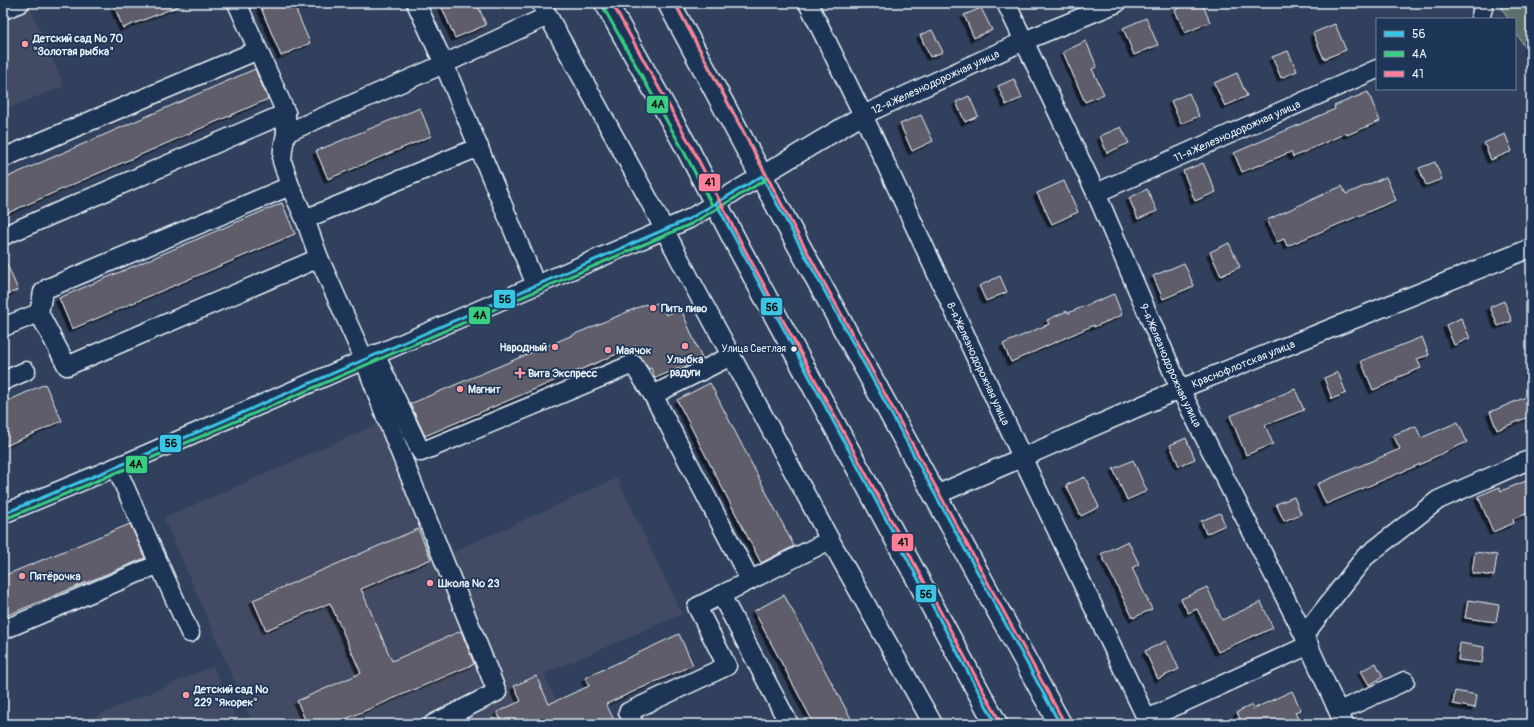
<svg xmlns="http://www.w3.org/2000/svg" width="1534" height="727" font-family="Pangolin,sans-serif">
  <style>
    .built { fill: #424c64 }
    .green { fill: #5c6f6b; stroke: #a2b0b2 }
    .building { fill: #5f5d6a; stroke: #e8f1f8; filter: url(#shadow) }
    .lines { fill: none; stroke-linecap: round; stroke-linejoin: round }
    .minor-casing { stroke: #e8f1f8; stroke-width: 21 }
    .major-casing { stroke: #e8f1f8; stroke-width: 25 }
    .minor { stroke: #1d3557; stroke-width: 18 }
    .major { stroke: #1d3557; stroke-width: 22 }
    .bus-1-casing { stroke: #1d3557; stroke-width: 6 }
    .bus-2-casing { stroke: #1d3557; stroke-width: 6 }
    .bus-3-casing { stroke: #1d3557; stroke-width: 6 }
    .bus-1 { stroke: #3ac5e4; stroke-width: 3 }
    .bus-2 { stroke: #3ace82; stroke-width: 3 }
    .bus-3 { stroke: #ff8098; stroke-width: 3 }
    .poi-dot { fill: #ff9aa2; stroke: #1d3557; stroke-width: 1.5 }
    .bus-dot { fill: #e8f1f8; stroke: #1d3557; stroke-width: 1.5 }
    .labels { text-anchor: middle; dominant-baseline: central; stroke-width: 3.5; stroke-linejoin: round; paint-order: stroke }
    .bus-label { font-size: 10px; fill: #e8f1f8; stroke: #1d3557; text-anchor: end }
    .poi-label { font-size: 11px; font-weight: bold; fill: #e8f1f8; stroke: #1d3557; text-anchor: start }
    .street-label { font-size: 11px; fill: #e8f1f8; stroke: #1d3557 }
    .line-badge { stroke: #1d3557; stroke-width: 1.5 }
    .pale-badge-label { font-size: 11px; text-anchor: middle; font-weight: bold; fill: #111 }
  </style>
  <defs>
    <filter id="shadow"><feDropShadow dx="-3.5" dy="3.5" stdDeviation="0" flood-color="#0009"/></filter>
  </defs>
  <rect width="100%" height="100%" fill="#31415d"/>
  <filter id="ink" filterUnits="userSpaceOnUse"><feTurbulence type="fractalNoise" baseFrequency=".025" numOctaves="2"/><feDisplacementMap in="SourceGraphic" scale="8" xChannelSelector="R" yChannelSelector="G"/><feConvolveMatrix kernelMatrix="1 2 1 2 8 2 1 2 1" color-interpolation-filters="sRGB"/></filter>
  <g filter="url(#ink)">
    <path class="built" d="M3,3H28L64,86L3,110Z
      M394,417L453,552L617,478L682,614L544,674L566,724H253L164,518Z
      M213,666L238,724H78Z"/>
    <path class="green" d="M1499,3H1531V57L1515,31V19H1508Z"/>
    <path class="building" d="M113,3H184V4L123,28Z
      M259,3H293L310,43L281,56Z
      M440,3H477L486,25L455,38Z
      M1190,3H1202L1210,22L1185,33L1175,10Z
      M981,8L992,30L974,38L964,15Z
      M1146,18L1158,45L1134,55L1123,28Z
      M1335,24L1346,50L1324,59L1313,33Z
      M932,30L943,52L930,57L920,35Z
      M1086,41L1097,67L1092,69L1104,94L1085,102L1063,52Z
      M1288,51L1297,71L1281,78L1272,57Z
      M255,69L268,99L3,215V179Z
      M1237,73L1247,96L1225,106L1214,83Z
      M1014,79L1022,98L1006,105L998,86Z
      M1368,92L1380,121L1347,135L1346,133L1293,157L1291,152L1242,172L1234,153L1335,109L1334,106Z
      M1189,93L1199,116L1181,124L1171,101Z
      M969,96L978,116L965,122L956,102Z
      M420,108L431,136L328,179L316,151Z
      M921,115L933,141L912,151L900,124Z
      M1121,127L1129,143L1107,153L1100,136Z
      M1505,134L1512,151L1491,160L1484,143Z
      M1435,162L1442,179L1426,185L1419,168Z
      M1203,163L1216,192L1195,201L1183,171Z
      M1386,177L1396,200L1287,246L1284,239L1277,242L1267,220L1342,186L1346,194Z
      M1064,181L1078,212L1052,224L1037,193Z
      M1147,189L1157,211L1138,219L1129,198Z
      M282,203L295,234L72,329L59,298Z
      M1229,243L1240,267L1221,276L1210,252Z
      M3,255L18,290L3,296Z
      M1184,263L1194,286L1163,299L1153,276Z
      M1000,276L1007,292L986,301L979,286Z
      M1114,294L1122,315L1094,327V325L1011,362L1003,344L1049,324L1047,320L1067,311L1068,313Z
      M1504,301L1512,321L1498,326L1490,307Z
      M660,302L666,315L681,309L702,359L655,378L651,368L649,369L641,358L636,346L425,436L410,404L646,304L647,307Z
      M1461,318L1470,338L1454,345L1446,325Z
      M1422,337L1429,355L1417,359L1421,368L1396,378L1397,380L1373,390L1361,361Z
      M1338,372L1346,393L1332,399L1324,378Z
      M710,383L794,546L761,563L677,400Z
      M45,384L62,421L3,447V403Z
      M1295,389L1304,410L1265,425L1273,444L1246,455L1230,416Z
      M1531,395V416L1497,430L1490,412Z
      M1458,422L1467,442L1430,459V460L1326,504L1317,484L1400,449L1393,435L1416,426L1421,438Z
      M1186,438L1195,459L1179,466L1170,445Z
      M1133,460L1147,491L1127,500L1113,469Z
      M1085,477L1099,507L1081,516L1066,485Z
      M1531,479V512L1513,519L1514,523L1493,532L1478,496L1500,487L1501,491Z
      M1294,497L1301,514L1284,521L1276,504Z
      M1220,513L1225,525L1206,534L1201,521Z
      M130,524L145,558L3,617V576Z
      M418,529L431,559L361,589L392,661L461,631L474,664L334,724H307L297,701L361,673L330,603L266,630L253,600Z
      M1128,541L1139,564L1132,568L1152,609L1133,618L1101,554Z
      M1475,552L1497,555L1494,576L1472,573Z
      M1207,587L1222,620L1261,602L1273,628L1255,636V635L1218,652L1197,609L1188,613L1181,599Z
      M784,595L854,724H814L754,611Z
      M1468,600L1499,605L1496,622L1465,618Z
      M679,634L693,665L606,704L616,724H531L528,718L514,724H503L497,712L521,701L514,686L536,676L549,704L589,686L585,678Z
      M1166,641L1179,669L1158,679L1145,651Z
      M1460,643L1484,647L1482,663L1458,660Z
      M1376,663L1383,677L1369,685L1361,671Z
      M1292,691L1301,710L1295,712L1300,724H1242L1237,712L1252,705L1253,709Z
      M1455,691L1477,695L1475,708L1453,704Z"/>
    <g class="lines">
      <g class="minor-casing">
        <g id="minor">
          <path d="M237,3L286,113V133L283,149L282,161L290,186L305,219L319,258L364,359L387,420L497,692L433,724"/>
          <path d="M541,3L649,200L689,277L830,540L933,724"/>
          <path id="s1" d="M808,3L863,115L1022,457L1149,724"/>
          <path id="s2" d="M1006,3L1096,193L1180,389L1304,635L1344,724"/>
          <path d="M3,10L20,3"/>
          <path d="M1480,19L1483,8L1481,3"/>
          <path d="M286,133L444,64L416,3"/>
          <path d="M3,158L258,50"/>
          <path d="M290,186L48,288L43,292L39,313L67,366L319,258"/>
          <path id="s3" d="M1096,193L1377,69"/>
          <path d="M305,219L479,147"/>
          <path d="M3,236L286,113"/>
          <path d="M536,285L444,64L548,16"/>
          <path d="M3,327L39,313"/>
          <path d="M375,354L421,452L633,364L653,395L750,580"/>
          <path d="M3,381L26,371"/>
          <path d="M653,395L731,356"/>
          <path id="s4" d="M936,495L1180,389L1531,248"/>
          <path id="s5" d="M3,514L133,460L689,219L863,115L1024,41L1117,3"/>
          <path d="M159,564L190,633"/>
          <path d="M3,630L159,564L116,467"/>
          <path d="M1304,635L1365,557L1438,500L1531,459"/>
          <path d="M1339,711L1405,681"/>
          <path d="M1147,719L1309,645"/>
          <path d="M634,724L628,712L727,666L697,607L721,595"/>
          <path d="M789,724L721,595L830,540"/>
        </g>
      </g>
      <g class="major-casing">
        <path id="major" d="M606,3L686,146L740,250L996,724
          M669,3L787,224L1060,724"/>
      </g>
      <use href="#minor" class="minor"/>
      <use href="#major" class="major"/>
      <g class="bus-1-casing">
        <path id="bus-1" d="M716,203L996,724
          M3,514L133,460L689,219L762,176L1060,724"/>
      </g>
      <g class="bus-2-casing">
        <path id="bus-2" d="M602,5L682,148L712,205
          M5,519L135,465L691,224L765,180L767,177L766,174L675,3"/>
      </g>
      <g class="bus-3-casing">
        <path id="bus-3" d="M612,3L690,144L744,248L1000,722
          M675,3L791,222L1064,722"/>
      </g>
      <use href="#bus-1" class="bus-1"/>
      <use href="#bus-2" class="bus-2"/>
      <use href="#bus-3" class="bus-3"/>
    </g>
  </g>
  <g class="poi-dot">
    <circle cx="25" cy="44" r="4"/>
    <circle cx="653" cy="308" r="4"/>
    <circle cx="685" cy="346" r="4"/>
    <circle cx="555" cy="347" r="4"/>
    <circle cx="608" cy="350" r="4"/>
    <path d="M518 367h4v4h4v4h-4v4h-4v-4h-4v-4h4z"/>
    <circle cx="460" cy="389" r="4"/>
    <circle cx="22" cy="576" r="4"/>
    <circle cx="430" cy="583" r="4"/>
    <circle cx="186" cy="695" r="4"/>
  </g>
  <circle class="bus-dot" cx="794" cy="349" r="3.5"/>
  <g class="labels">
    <g class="bus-label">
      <text x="786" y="349">Улица Светлая</text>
    </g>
    <g class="poi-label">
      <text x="33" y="38">Детский сад № 70<tspan x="33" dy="13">"Золотая рыбка"</tspan></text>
      <text x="661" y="308">Пить пиво</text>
      <text x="547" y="347" text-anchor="end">Народный</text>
      <text x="616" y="350">Маячок</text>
      <text x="685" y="359" text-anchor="middle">Улыбка<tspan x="685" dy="13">радуги</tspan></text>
      <text x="528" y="373">Вита Экспресс</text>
      <text x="468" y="389">Магнит</text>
      <text x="30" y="576">Пятёрочка</text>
      <text x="438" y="583">Школа № 23</text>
      <text x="194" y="689">Детский сад №<tspan x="194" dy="13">229 "Якорек"</tspan></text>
    </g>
    <g class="street-label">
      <text stroke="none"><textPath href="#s5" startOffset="1029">12-я Железнодорожная улица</textPath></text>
      <text stroke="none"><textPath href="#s3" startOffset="154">11-я Железнодорожная улица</textPath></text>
      <text stroke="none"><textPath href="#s1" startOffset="399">8-я Железнодорожная улица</textPath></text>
      <text stroke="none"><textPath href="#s4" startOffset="334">Краснофлотская улица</textPath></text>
      <text stroke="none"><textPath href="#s2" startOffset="398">9-я Железнодорожная улица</textPath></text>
    </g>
  </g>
  <g class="line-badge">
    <rect x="646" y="95" width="23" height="19" rx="4" fill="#3ace82"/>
    <rect x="698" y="173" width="23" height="19" rx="4" fill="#ff8098"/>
    <rect x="493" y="289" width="23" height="20" rx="4" fill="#3ac5e4"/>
    <rect x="760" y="297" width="23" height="19" rx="4" fill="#3ac5e4"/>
    <rect x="468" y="306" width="23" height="19" rx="4" fill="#3ace82"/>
    <rect x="159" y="434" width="23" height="19" rx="4" fill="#3ac5e4"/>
    <rect x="125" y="455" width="23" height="19" rx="4" fill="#3ace82"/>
    <rect x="891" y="533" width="23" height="19" rx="4" fill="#ff8098"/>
    <rect x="915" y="584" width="22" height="19" rx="4" fill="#3ac5e4"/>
  </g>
  <g class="pale-badge-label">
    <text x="658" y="108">4А</text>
    <text x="710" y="186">41</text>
    <text x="505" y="303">56</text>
    <text x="772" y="311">56</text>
    <text x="480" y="319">4А</text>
    <text x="171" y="447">56</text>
    <text x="136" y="468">4А</text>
    <text x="903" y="546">41</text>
    <text x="926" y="598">56</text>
  </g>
  <rect width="1534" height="727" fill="none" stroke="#1d3557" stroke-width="16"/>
  <rect x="8" y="8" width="1518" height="711" fill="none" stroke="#e8f1f8" stroke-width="1.5" filter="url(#ink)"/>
  <rect x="1376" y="18" width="140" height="72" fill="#1d3557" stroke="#6e8097"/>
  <rect x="1384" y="31" width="20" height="6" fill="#3ac5e4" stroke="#6e8097"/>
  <text x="1412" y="38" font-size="12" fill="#e8f1f8">56</text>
  <rect x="1384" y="51" width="20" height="6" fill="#3ace82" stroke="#6e8097"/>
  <text x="1412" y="58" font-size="12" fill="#e8f1f8">4А</text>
  <rect x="1384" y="71" width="20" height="6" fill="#ff8098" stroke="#6e8097"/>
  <text x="1412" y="78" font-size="12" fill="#e8f1f8">41</text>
</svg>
